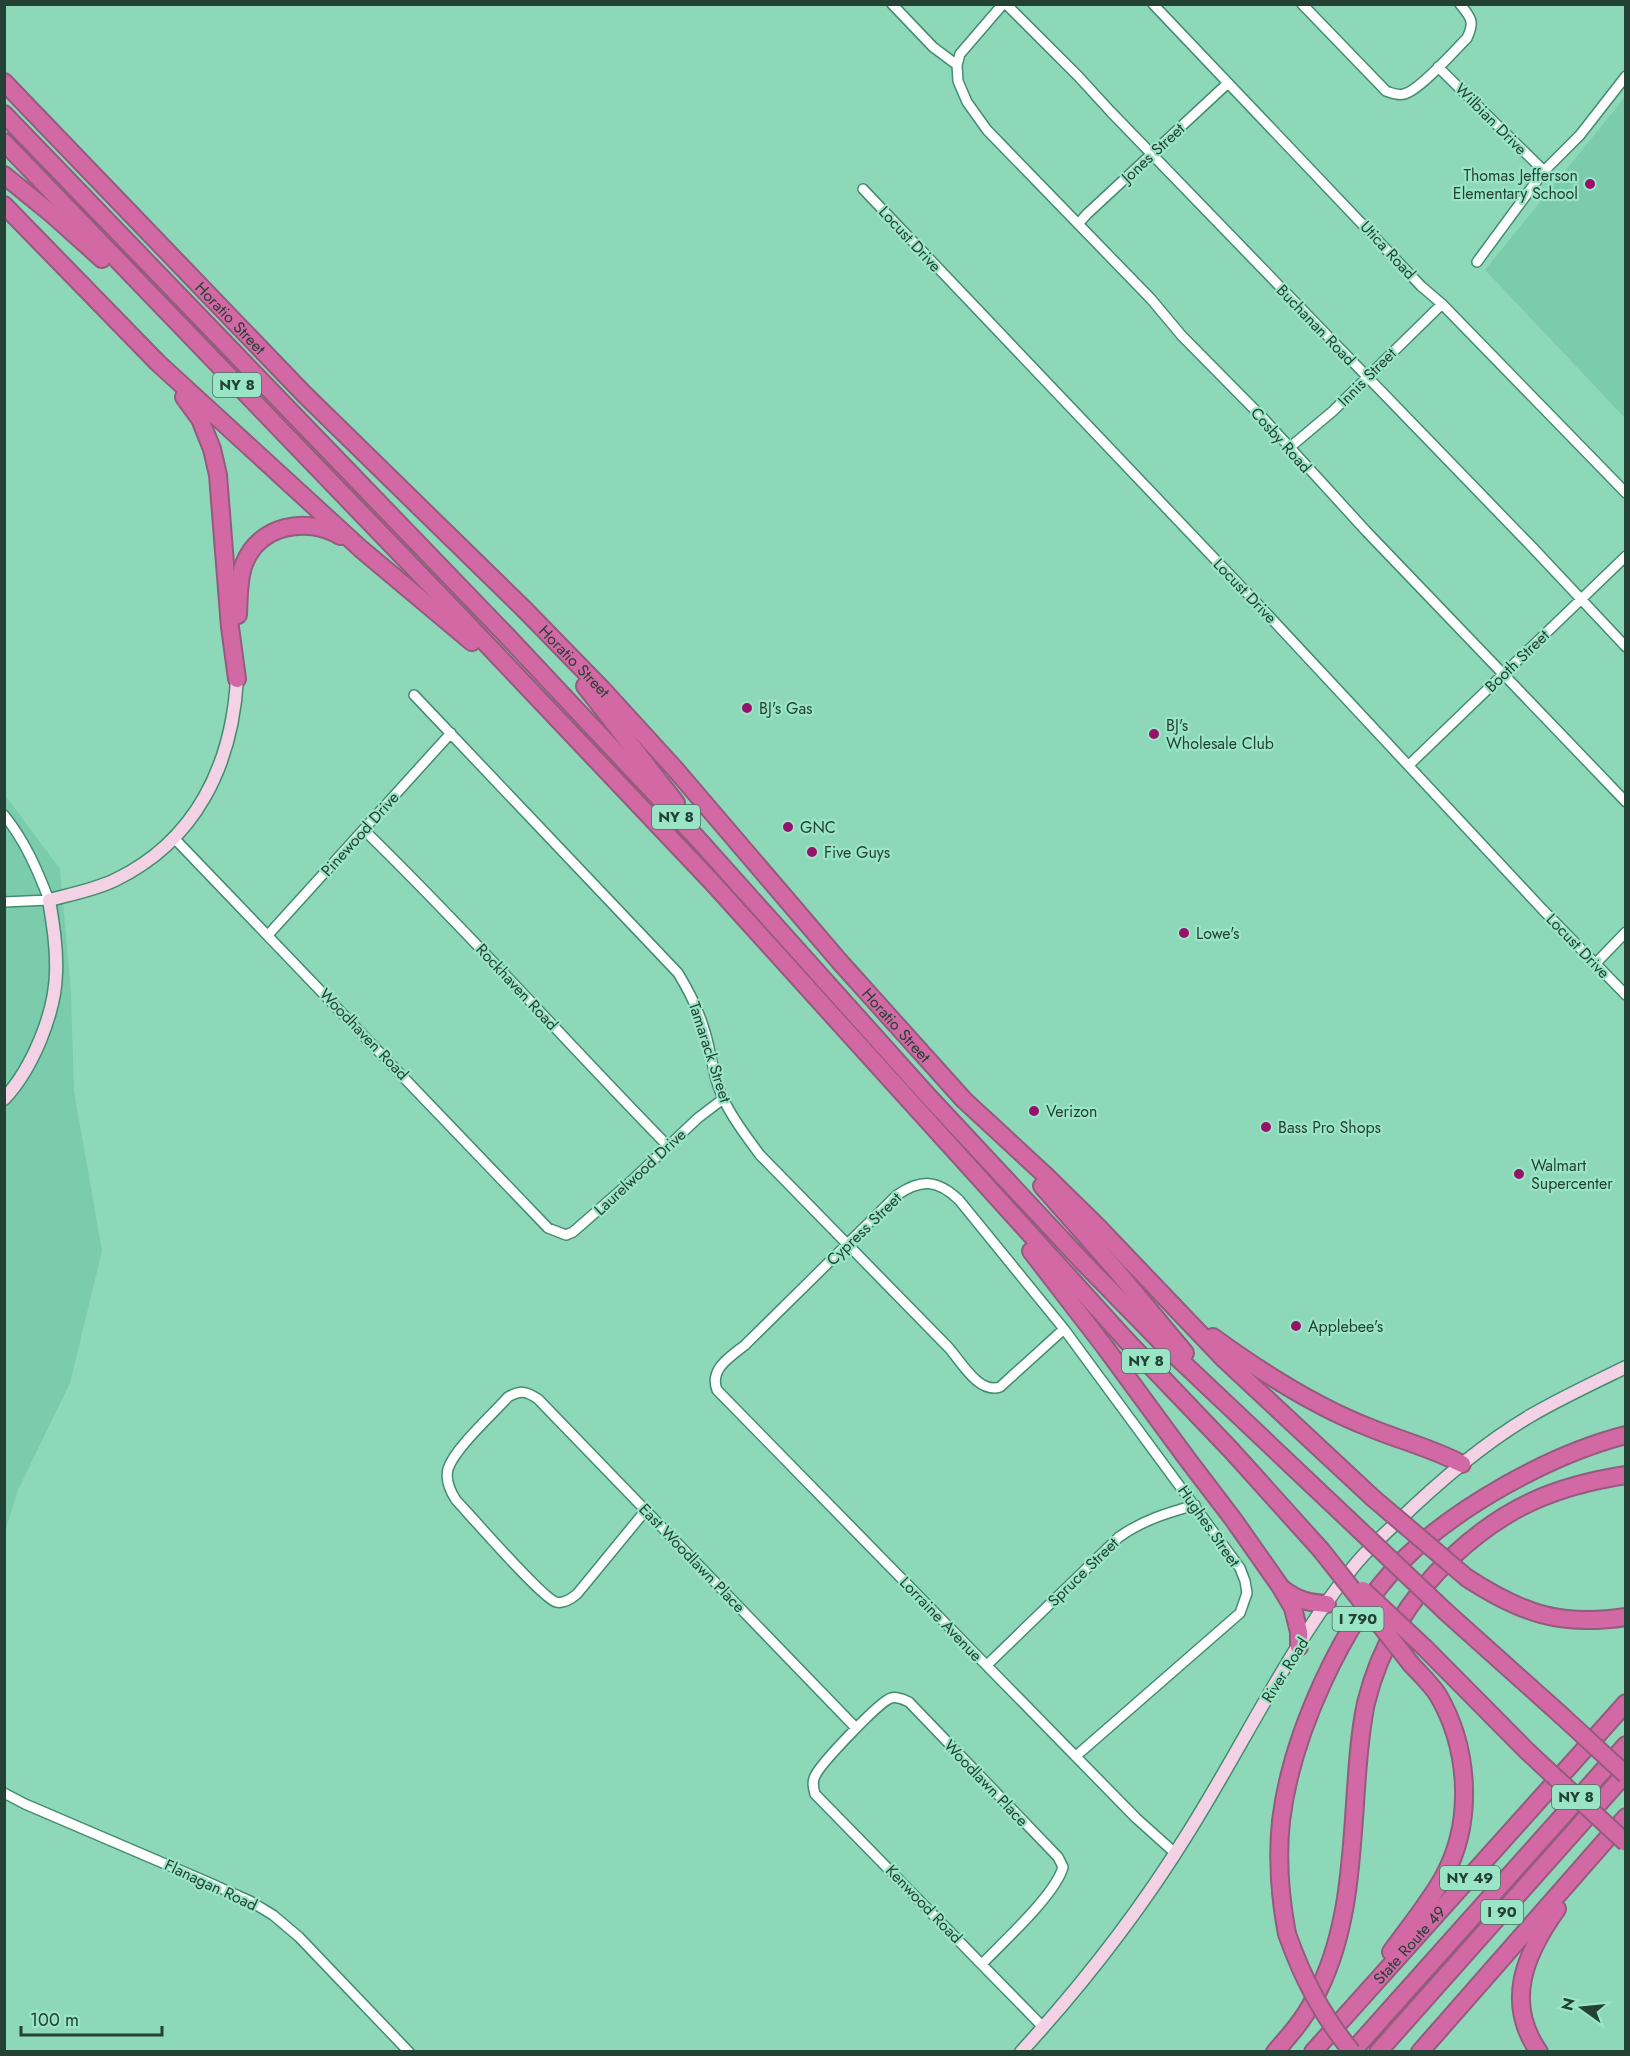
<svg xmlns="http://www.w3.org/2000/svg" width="1630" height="2056" font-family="Jost,sans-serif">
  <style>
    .built { fill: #7bccac }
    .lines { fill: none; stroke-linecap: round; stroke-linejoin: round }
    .street-casing { stroke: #438c71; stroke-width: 12 }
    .secondary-casing { stroke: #438c71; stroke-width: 15 }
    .highway-casing { stroke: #955b7e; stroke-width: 20 }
    .street { stroke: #fff; stroke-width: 9 }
    .secondary { stroke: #f2d2e4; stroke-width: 12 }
    .highway { stroke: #d269a5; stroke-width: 16 }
    .highway-bridge-casing { stroke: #955b7e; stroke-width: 20; stroke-linecap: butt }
    .highway-bridge { stroke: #d269a5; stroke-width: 16 }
    .poi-dot { fill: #96126a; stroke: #9be5c7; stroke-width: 2 }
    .labels { text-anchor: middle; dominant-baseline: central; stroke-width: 4.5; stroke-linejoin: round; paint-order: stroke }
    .shield { fill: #9be5c7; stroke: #477261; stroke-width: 1.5 }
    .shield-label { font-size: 15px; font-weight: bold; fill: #234135 }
    .street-label { font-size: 16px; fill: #234135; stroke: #9be5c7 }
    .poi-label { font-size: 16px; fill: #234135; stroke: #9be5c7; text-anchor: start }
  </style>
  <rect width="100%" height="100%" fill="#8ed8ba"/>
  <path class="built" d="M1625,97V418L1485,270Z
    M5,795L60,869L71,992L74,1091L102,1251L70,1383L18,1490L5,1532Z"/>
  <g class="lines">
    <g class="street-casing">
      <path id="street" d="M892,4L933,47L957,65
        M1003,4L960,54L957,65L958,81L967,102L987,130L1151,299L1182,336L1263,418L1366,531L1626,802
        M1006,4L1078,76L1111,112L1533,548L1626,647
        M1153,4L1421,286L1442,304L1626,493
        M1302,4L1386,91C1392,93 1398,96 1404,94C1419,91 1455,50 1467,38C1475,21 1471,18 1460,4
        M1438,67L1544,171
        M863,189L1269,616L1543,910L1626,995
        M1078,224L1087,214L1228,83
        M1477,262L1544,171L1580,135L1626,76
        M1289,448L1333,411L1442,304
        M414,695L678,973C689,991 699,1011 705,1032C712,1055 713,1079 724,1100C733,1120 747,1137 760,1155L948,1347C961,1361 978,1394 1000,1387L1064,1329
        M1409,765L1626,556
        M4,815C25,841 37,869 49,900L4,902
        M364,830C469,932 566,1042 668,1146
        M173,837L548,1228L566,1235L573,1232L628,1184L698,1118L723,1099
        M268,935L451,733
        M1595,964L1626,932
        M646,1510L577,1594C571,1599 564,1604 556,1602C543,1599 470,1515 456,1500C450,1491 445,1481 448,1469C454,1449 493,1414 508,1397C521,1390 526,1391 538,1399L856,1728
        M987,1665L1119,1537C1143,1520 1167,1513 1195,1505
        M1076,1756L1240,1613L1247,1593L1245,1581L1240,1568L1064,1329L959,1200C937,1179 921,1179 897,1195L745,1345C730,1357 709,1369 717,1390L1136,1818L1175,1853
        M4,1793L25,1804L205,1881L250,1901L273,1915L299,1937L409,2052
        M982,1964C1003,1942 1056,1894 1063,1867L1058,1857L909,1702C904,1700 898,1696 891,1698C880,1701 821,1763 815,1776C812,1782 813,1787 815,1794L1043,2027"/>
    </g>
    <g class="secondary-casing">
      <path id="secondary" d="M4,1099C32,1069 55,1014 56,973C57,948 53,924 49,900C72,894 94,890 115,880C196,841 232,765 237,679
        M1021,2052C1083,1984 1140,1911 1188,1833C1242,1747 1285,1655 1347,1575C1361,1556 1378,1540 1395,1524C1436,1484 1481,1445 1530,1416C1561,1398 1593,1383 1626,1367"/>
    </g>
    <g class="highway-casing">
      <g id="highway">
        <path id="s1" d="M4,82L304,394L525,610L602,689L675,769L840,962L964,1100L1044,1174L1098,1227L1225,1360L1373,1498"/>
        <path d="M4,114L508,637L629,766L696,837L928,1096L1082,1261L1163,1344L1348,1519"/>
        <path d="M4,142L461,617L711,881L1125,1339L1231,1450L1321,1550"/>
        <path d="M4,175L53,215L102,259"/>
        <path d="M4,205L158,363L361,549L472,642"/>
        <path d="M184,397L200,419L212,449L218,475L230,627L237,679"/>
        <path d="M238,615C239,598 238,580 244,564C259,525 307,516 340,536"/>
        <path d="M585,686L676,803"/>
        <path d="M1042,1186L1116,1270L1185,1353"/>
        <path d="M1031,1251L1105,1347L1188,1460L1233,1519L1280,1586L1293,1608L1299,1632V1647"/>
        <path d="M1213,1337C1261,1372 1312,1405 1368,1427C1399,1440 1432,1448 1462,1464"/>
        <path d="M1467,1578C1521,1613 1560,1627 1626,1617"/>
        <path d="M1283,1589C1297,1600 1309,1603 1327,1604"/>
        <path d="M1446,1612L1561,1715"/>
        <path d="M1425,1648L1527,1751"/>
        <path d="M1287,1934C1280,1897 1277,1859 1281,1821C1291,1737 1342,1622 1402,1561C1456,1507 1551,1454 1626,1435"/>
        <path d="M1391,1952C1409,1927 1429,1903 1444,1876C1474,1821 1469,1748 1438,1695C1431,1684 1420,1674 1411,1664"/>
        <path d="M1275,2052C1289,2036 1304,2019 1313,2001C1349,1936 1351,1861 1356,1789C1358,1760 1360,1731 1366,1703C1380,1646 1410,1597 1452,1557C1505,1507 1555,1486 1626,1475"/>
        <path id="s2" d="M1313,2052L1626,1703"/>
        <path d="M1352,2052L1626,1745"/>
        <path d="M1378,2052L1626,1773"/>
        <path d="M1420,2052L1626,1817"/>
        <path d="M1539,2052C1504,2002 1525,1954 1557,1909"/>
      </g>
    </g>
    <use href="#street" class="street"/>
    <use href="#secondary" class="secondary"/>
    <use href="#highway" class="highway"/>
    <g class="highway-bridge-casing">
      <path id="highway-bridge" d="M1373,1498L1467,1578
        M1348,1519L1446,1612
        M1321,1550L1411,1664
        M1363,1590L1425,1648
        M1561,1715L1626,1775
        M1527,1751L1626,1843
        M1287,1934C1303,1979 1322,2015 1352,2052"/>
    </g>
    <use href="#highway-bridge" class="highway-bridge"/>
  </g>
  <g class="poi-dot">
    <circle cx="1590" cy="184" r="6"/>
    <circle cx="747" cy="708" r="6"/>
    <circle cx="1154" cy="734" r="6"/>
    <circle cx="788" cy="827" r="6"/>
    <circle cx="812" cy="852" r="6"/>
    <circle cx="1184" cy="933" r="6"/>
    <circle cx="1034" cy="1111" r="6"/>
    <circle cx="1266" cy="1127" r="6"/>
    <circle cx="1519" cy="1174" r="6"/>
    <circle cx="1296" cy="1326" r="6"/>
  </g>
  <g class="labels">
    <g class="shield">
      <rect x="213" y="373" width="48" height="24" rx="4.5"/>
      <rect x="652" y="805" width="48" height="24" rx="4.5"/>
      <rect x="1122" y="1349" width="48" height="24" rx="4.5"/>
      <rect x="1332.5" y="1607" width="51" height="24" rx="4.5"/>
      <rect x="1552" y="1785" width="48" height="24" rx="4.5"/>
      <rect x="1440" y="1866" width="60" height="24" rx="4.5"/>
      <rect x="1481" y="1900" width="42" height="24" rx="4.5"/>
    </g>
    <g class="shield-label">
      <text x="237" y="385">NY 8</text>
      <text x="676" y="817">NY 8</text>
      <text x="1146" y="1361">NY 8</text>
      <text x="1358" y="1619">I 790</text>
      <text x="1576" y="1797">NY 8</text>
      <text x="1470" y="1878">NY 49</text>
      <text x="1502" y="1912">I 90</text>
    </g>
    <g class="street-label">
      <text transform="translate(1491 119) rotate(45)">Wilbian Drive</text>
      <text transform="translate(1153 153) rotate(-43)">Jones Street</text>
      <text transform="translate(910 239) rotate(47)">Locust Drive</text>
      <text transform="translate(1388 250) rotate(47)">Utica Road</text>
      <text stroke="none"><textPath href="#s1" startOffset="327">Horatio Street</textPath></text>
      <text transform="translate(1316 325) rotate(46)">Buchanan Road</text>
      <text transform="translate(1367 377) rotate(-45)">Innis Street</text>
      <text transform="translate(1281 440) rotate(48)">Cosby Road</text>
      <text transform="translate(1245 591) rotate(46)">Locust Drive</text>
      <text stroke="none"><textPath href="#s1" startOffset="813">Horatio Street</textPath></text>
      <text transform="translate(1517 661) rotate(-44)">Booth Street</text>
      <text transform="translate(360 834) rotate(-48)">Pinewood Drive</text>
      <text transform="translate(1578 946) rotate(46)">Locust Drive</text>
      <text transform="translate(517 987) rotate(47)">Rockhaven Road</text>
      <text stroke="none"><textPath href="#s1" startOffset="1299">Horatio Street</textPath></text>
      <text transform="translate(364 1034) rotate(46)">Woodhaven Road</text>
      <text transform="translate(710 1052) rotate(72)">Tamarack Street</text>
      <text transform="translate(640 1172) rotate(-43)">Laurelwood Drive</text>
      <text transform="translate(864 1229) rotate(-44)">Cypress Street</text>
      <text transform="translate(1209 1526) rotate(55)">Hughes Street</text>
      <text transform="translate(692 1558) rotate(46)">East Woodlawn Place</text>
      <text transform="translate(1083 1572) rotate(-44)">Spruce Street</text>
      <text transform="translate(941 1619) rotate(46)">Lorraine Avenue</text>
      <text transform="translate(1285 1670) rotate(-58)">River Road</text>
      <text transform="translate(986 1783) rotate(46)">Woodlawn Place</text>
      <text transform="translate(211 1885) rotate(25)">Flanagan Road</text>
      <text transform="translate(924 1904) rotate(46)">Kenwood Road</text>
      <text stroke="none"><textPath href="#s2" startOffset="144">State Route 49</textPath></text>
    </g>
    <g class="poi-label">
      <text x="1578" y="175" text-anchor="end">Thomas Jefferson<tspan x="1578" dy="18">Elementary School</tspan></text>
      <text x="759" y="708">BJ's Gas</text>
      <text x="1166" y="725">BJ's<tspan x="1166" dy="18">Wholesale Club</tspan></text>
      <text x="800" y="827">GNC</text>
      <text x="824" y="852">Five Guys</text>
      <text x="1196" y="933">Lowe's</text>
      <text x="1046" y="1111">Verizon</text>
      <text x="1278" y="1127">Bass Pro Shops</text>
      <text x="1531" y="1165">Walmart<tspan x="1531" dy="18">Supercenter</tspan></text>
      <text x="1308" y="1326">Applebee's</text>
    </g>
  </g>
  <rect width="1630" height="2056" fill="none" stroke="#234135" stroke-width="12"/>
  <g transform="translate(1582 2008) rotate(285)" stroke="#9be5c7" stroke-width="4.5" paint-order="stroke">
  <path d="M0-4.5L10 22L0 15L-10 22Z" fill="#234135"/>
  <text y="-9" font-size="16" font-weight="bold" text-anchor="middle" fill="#234135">N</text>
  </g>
  <path d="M21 2026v9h141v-9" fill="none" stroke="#234135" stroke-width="3"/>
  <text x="30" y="2026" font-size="18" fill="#234135" stroke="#9be5c7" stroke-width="4.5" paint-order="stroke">100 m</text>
</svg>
